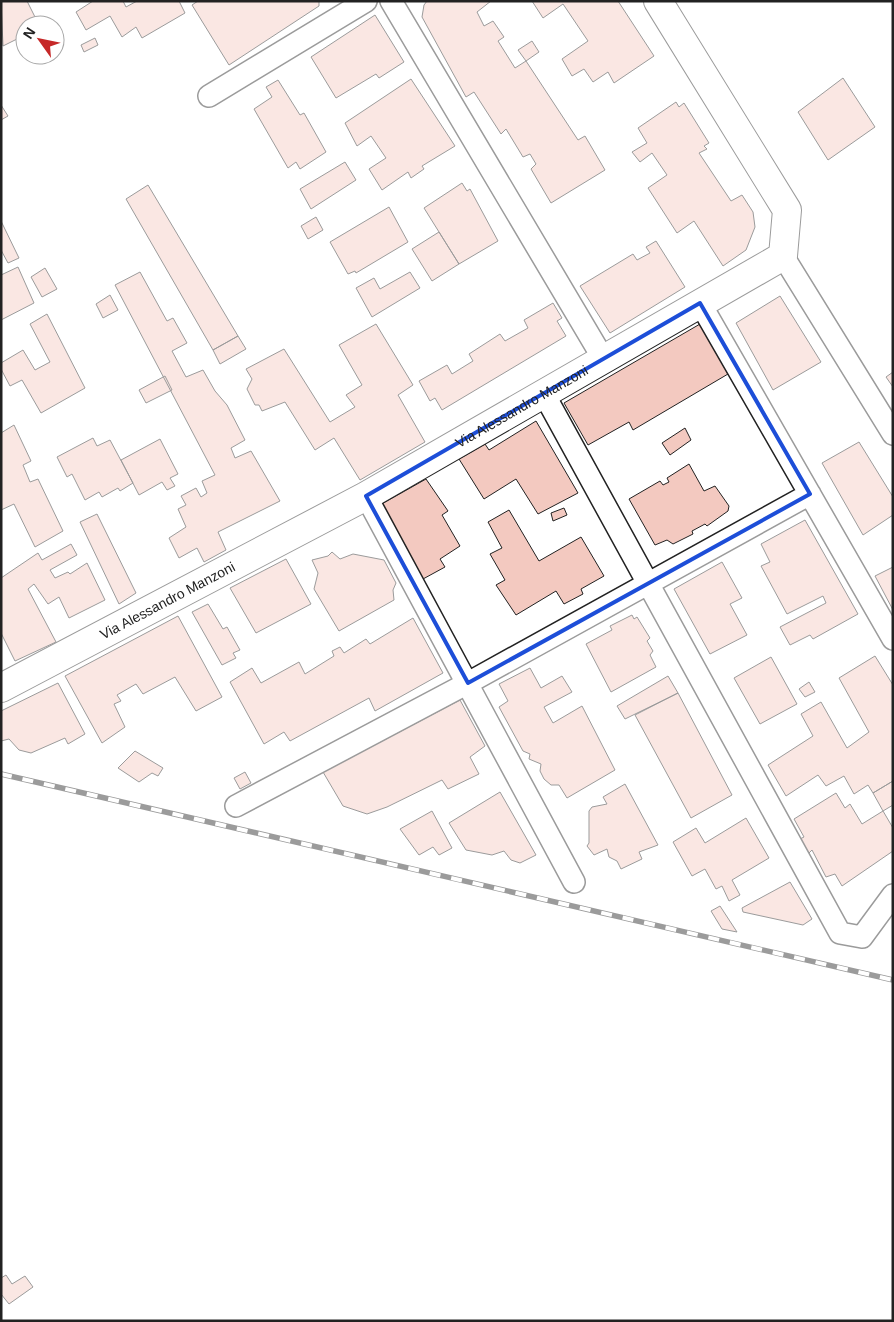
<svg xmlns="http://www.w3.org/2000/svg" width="894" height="1322" font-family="Arial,sans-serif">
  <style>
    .building { fill: #f3c9c0; stroke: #222 }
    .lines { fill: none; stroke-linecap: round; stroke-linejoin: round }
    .street-casing { stroke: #222; stroke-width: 24 }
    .secondary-casing { stroke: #222; stroke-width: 30 }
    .street { stroke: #fff; stroke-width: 21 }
    .secondary { stroke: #fff; stroke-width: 28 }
    .rail-casing { stroke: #222; stroke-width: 5.5 }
    .rail { stroke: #fff; stroke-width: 4; stroke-dasharray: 11; stroke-linecap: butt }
    .marked { fill: none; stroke: #1d4ed8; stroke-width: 4; stroke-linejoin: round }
    .labels { text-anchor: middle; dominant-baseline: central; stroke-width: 4; stroke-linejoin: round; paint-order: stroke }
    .street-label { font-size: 14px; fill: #222; stroke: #fff }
  </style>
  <rect width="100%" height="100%" fill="#fff"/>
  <path class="building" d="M1,1H27L39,25H25V35L3,46Z
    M93,1H123L126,7L137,1H179L185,13L142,38L136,27L122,37L110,16L86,30L76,12Z
    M198,1H319V6L229,65L192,5Z
    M427,1H491L477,12L484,26L493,21L504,37L498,41L515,68L526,61L578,140L585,136L605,170L551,203L531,169L536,164L530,154L523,157L506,129L501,134L474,92L466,97L422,17L424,5Z
    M532,1H618L654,56L614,83L608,72L593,82L584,69L572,76L562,59L588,41L563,4L543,18Z
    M375,15L404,62L379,78L376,74L336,98L311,57Z
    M95,38L98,45L84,52L81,45Z
    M532,41L539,52L526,61L518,50Z
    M843,78L875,127L828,160L798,112Z
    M411,79L455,146L422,166L424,169L411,178L408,172L382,190L369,169L386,158L371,136L357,146L345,123Z
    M278,80L300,115L304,113L326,152L300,169L296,162L288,168L254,109L272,97L266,87Z
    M676,102L679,107L684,103L709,143L704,146L707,149L699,153L731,201L742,195L753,212L755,227L746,250L723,266L694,221L677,233L648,188L667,175L652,153L640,162L632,152L647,143L638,128Z
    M1,105L8,116L1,120Z
    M345,162L356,180L311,209L300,189Z
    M462,183L467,191L470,189L498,241L459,264L424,208Z
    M148,185L238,336L213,350L126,199Z
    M389,207L408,242L356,273L355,271L348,274L330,242Z
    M316,217L323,230L308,239L301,226Z
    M1,221L19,258L8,263L1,250Z
    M439,232L459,264L432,281L412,249Z
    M656,241L685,287L610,333L580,286L633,254L637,260L650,253L646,247Z
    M18,267L34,303L1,320V275Z
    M45,268L57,289L42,297L31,277Z
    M140,272L167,321L173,318L187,343L172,351L186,377L203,370L215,391L227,405L245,440L231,448L235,458L251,451L280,501L218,532L226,550L204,562L197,548L179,558L169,538L186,527L178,509L186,505L181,496L196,488L201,497L207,493L202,481L215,475L115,285Z
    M410,272L420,288L372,317L356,288L374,278L380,289Z
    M110,295L118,310L103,318L96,304Z
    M780,296L821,362L773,390L736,323Z
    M553,303L562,318L557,321L566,336L442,410L435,398L430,401L419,381L447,365L452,374L473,361L469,354L500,334L505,341L528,328L524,320Z
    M47,314L85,388L41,413L22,380L10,386L1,369V363L23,350L35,370L50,362L30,324Z
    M376,324L413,385L398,395L425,442L360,480L334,438L315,450L285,402L262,411L259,405H255L247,389L252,379L246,369L284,349L330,422L355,407L346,395L362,385L339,345Z
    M700,324L728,374L633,430L629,422L588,445L564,403Z
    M238,336L246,349L220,364L213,350Z
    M893,372V387L886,377Z
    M165,376L172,390L146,403L139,390Z
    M536,421L578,493L538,514L516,479L484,499L459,459L485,444L489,450Z
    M14,425L31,461L23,465L30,482L38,479L63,531L35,547L14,504L1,510V433Z
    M685,428L691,440L670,455L662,443Z
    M93,438L97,446L110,440L133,483L120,491L118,488L102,497L99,492L85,500L72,474L67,477L57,457Z
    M160,439L178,474L170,478L175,486L167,490L162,482L139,495L121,460Z
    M859,442L893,497V515L863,535L822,463Z
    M689,464L704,491L715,486L729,506L728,511L707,526L705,524L692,531L693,534L673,544L667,540L655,545L629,499L660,481L663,485L669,482L667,478Z
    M426,479L448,511L442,515L460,546L440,559L445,567L423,579L380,505Z
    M564,508L567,515L553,521L551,513Z
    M509,510L539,561L581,537L604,576L581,589L583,594L564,604L556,591L516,615L496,585L505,580L490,554L502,548L488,522Z
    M97,514L136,593L119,604L80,522Z
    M805,520L858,614L813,639L810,635L790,645L780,627L826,603L823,596L787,614L761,566L770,562L761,544Z
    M71,544L77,555L50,570L55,578L68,572L70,574L87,563L105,600L69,618L59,597L48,604L34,584L28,589L56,642L15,661L1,633V578L38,553L42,560Z
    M332,552L340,559L353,554L384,560L396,583L393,590L394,600L339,631L314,589L318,573L312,560L328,556Z
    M286,559L311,604L256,633L230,588Z
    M722,562L742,598L730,604L747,635L710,654L674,589Z
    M893,567V610L875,576Z
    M208,604L223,629L227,627L240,650L233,653L236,658L222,665L192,612Z
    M632,615L634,619L637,617L650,638L647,641L653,651L650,655L656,667L611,692L586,644L612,630L610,626Z
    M178,616L222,697L196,711L175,677L143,694L136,684L117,695L121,701L114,704L125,727L102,743L65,676Z
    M413,618L443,673L375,711L369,698L290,741L284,732L264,744L230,682L252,668L261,683L299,662L305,674L334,656L332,651L340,647L344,653L366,639L370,644Z
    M875,656L893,685V781L873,793L868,785L854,794L844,776L826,786L818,775L786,796L768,765L813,736L801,714L821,702L847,748L869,732L839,678Z
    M771,657L797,704L760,724L734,678Z
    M530,668L541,688L562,676L572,692L544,707L553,723L582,706L615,770L567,798L559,785H551L544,779L540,771L541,764L529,759L530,754L523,751L499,707L508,701L499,684Z
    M668,676L678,693L625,719L617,706Z
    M809,682L815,692L805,697L799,689Z
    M58,683L85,734L68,744L65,738L31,753L19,750L9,739L1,741V711Z
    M678,693L732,795L691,818L635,715Z
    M460,700L485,746L470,757L479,774L448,789L442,780L387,807L367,814L343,806L323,772Z
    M135,751L163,768L158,776L152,773L139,782L118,768Z
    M245,772L251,783L240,789L234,778Z
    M893,781V805L883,811L873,793Z
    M625,784L658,845L639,852L642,859L621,869L617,861L609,857L607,849L594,855L587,846L589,843V811L592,807L607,804L603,797Z
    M500,792L536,855L520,863L511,860L504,851L492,855L466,850L449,823Z
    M836,793L845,808L850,804L862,824L883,811L893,828V851L842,886L835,874L826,877L812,850L808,854L800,839L804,837L794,819Z
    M432,811L452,848L439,855L433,847L419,855L400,829Z
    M746,818L769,858L732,880L740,895L729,901L722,886L716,889L705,869L692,876L673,842L696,828L705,843Z
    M790,882L812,919L803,925L743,912L742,908Z
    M720,906L737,932L722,929L711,911Z
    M6,1275L12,1284L25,1276L33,1287L9,1304L1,1294V1278Z"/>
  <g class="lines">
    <g class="street-casing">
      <path id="street" d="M391,1L604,360
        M209,96L366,1
        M783,256L893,434
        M700,303L893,639
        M544,394L840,933L862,937L893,895
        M366,496L574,882
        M236,806L468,683L810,494"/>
    </g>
    <g class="secondary-casing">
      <g id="secondary">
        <path id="s1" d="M1,688L366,496L783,256L787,210L658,1"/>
      </g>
    </g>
    <use href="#street" class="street"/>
    <use href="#secondary" class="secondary"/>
    <g class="rail-casing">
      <path id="rail" d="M1,774L893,980"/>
    </g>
    <use href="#rail" class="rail"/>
  </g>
  <path d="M0 0H894V1322H0ZM700,303L810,494L468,683L366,496Z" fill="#fff" fill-opacity=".55" fill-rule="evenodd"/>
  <path class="marked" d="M700,303L810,494L468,683L366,496Z"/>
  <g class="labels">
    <g class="street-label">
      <text stroke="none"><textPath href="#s1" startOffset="592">Via Alessandro Manzoni</textPath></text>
      <text stroke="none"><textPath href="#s1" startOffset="188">Via Alessandro Manzoni</textPath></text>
    </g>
  </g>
  <rect width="894" height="1322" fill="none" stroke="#222222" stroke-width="5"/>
  <g transform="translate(40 40) rotate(303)"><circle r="24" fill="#ffffff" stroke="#a7a7a7"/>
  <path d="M0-4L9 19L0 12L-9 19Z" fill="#c62828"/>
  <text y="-8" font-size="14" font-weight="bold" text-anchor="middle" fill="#222222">N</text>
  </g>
</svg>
